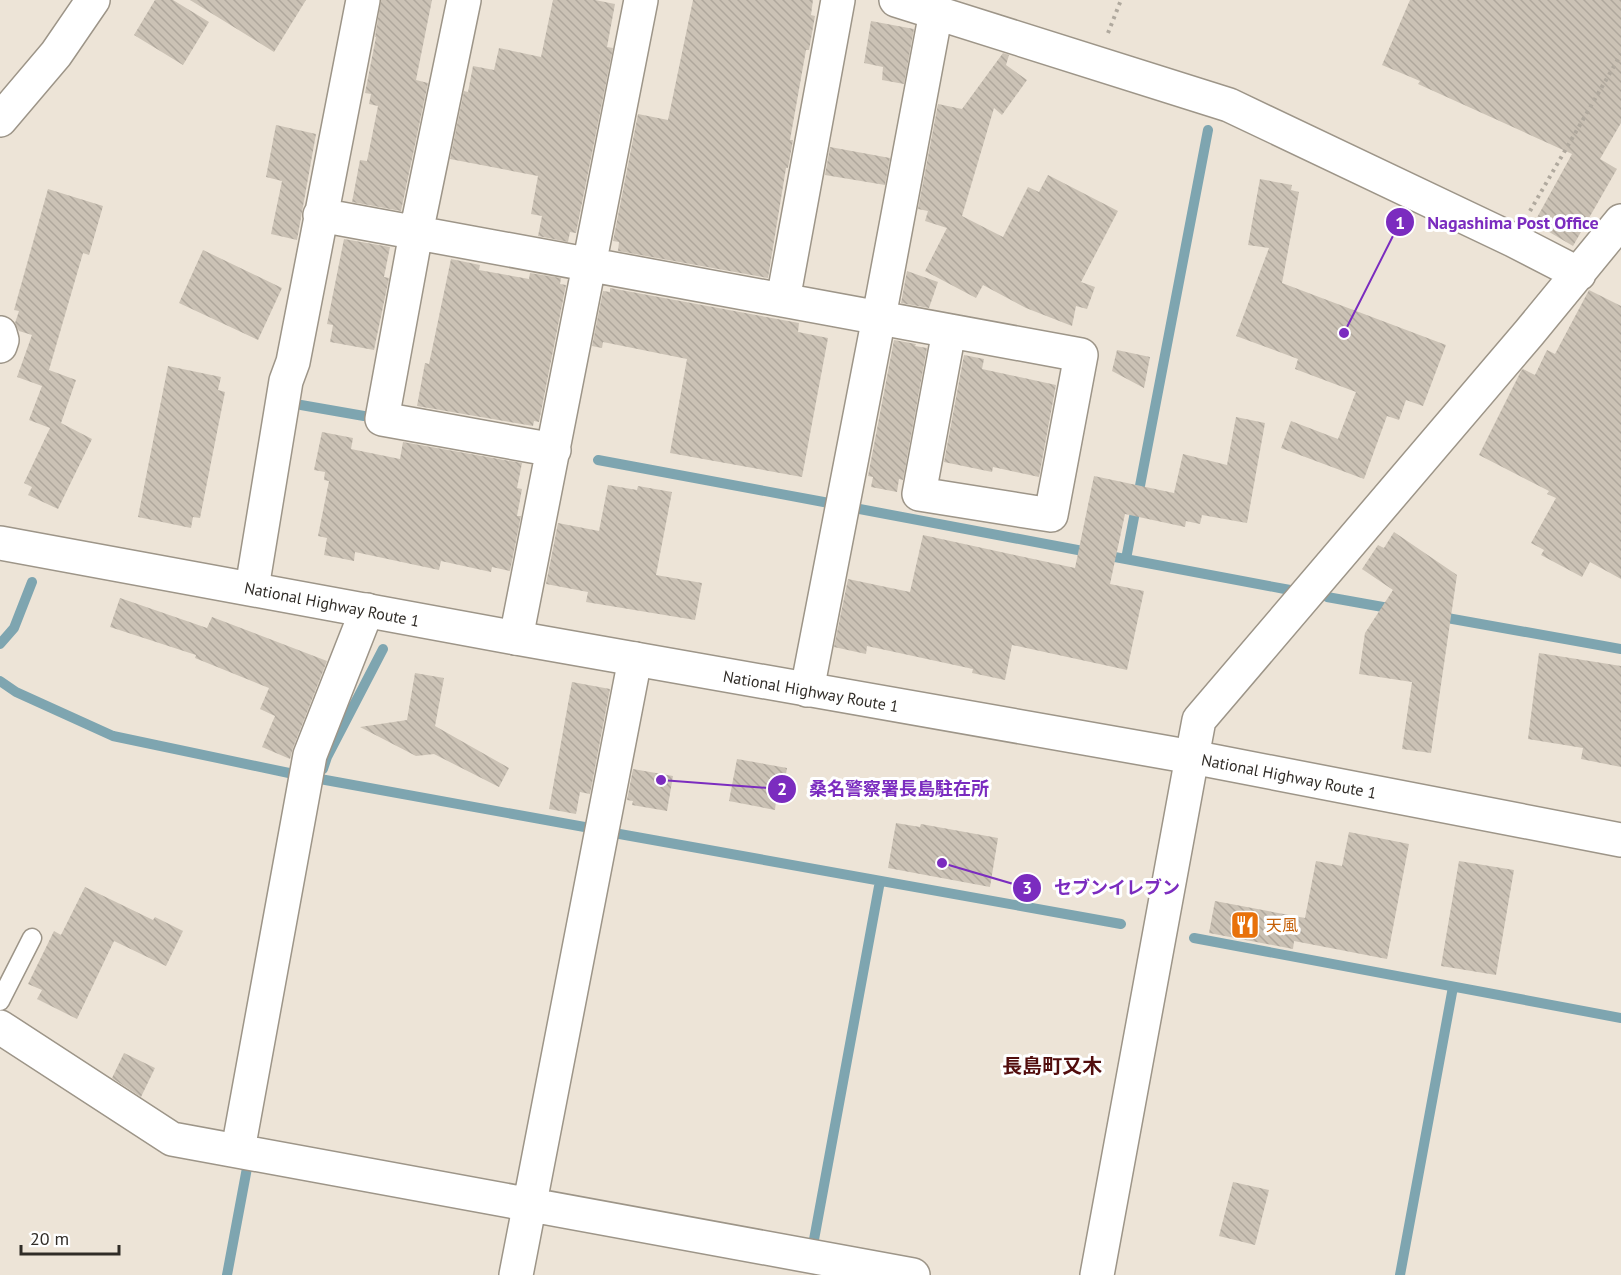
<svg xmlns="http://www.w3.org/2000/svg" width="1621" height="1275" font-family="'PT Sans','Noto Sans JP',sans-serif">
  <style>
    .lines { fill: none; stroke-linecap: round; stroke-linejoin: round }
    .stream { stroke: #7ea5b0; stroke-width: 10 }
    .building { fill: url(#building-back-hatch) }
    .lane-casing { stroke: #9d9588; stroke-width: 21 }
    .street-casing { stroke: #9d9588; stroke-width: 36 }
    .secondary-casing { stroke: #9d9588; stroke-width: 36 }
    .highway-casing { stroke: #9d9588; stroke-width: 36 }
    .path { stroke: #b0a99e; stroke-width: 4; stroke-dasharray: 3 4.5; stroke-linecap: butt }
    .lane { stroke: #fff; stroke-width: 18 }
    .street { stroke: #fff; stroke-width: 33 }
    .secondary { stroke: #fff; stroke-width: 33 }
    .highway { stroke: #fff; stroke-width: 33 }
    .labels { text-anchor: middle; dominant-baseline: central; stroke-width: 6; stroke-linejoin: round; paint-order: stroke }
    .street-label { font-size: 16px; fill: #302c27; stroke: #fff }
    .food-label { font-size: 16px; fill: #c56008; stroke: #fff; text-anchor: start }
    .quarter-label { font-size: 20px; font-weight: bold; fill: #520d0d; stroke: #fff }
    .leader { fill: none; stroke: #7b2cbf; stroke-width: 2 }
    .callout-dot { fill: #7b2cbf; stroke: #fff; stroke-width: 2 }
    .mark-label { font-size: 18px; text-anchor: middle; font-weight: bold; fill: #fff }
    .callout-label { font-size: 18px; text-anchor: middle; font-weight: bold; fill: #7b2cbf; stroke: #fff; stroke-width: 6; stroke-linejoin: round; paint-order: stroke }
  </style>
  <defs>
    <pattern id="building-back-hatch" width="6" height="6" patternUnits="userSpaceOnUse" patternTransform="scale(1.5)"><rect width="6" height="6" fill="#cbc2b5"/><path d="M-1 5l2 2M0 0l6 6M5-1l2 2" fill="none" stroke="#afa79c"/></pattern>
  </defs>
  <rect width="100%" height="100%" fill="#ede4d7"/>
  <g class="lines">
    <path class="stream" d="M301,405L364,416
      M598,460L829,503
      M849,507L1290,590
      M1126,559L1208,130
      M1327,597L1394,609
      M1436,616L1621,649
      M0,644L14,628L32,582
      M0,681L16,692L113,736L289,773
      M323,769L327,757L383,649
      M320,779L590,828
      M614,833L1121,924
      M1194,938L1621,1018
      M813,1245L880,881
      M227,1275L247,1168
      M1400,1275L1453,987"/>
  </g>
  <path class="building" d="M155,0H173L209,22L183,65L134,35Z
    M190,0H306L274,52Z
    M381,0H432L416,80L428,83L401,211L352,202L360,160L367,161L378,106L369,104L371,94L365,93L376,37H375Z
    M553,0H595L615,4L607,47L613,48L576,233L570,232L568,242L538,236L542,216L531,214L538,176L450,159L464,91L468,92L473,66L494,70L499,48L541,57Z
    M693,0H813L811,15L815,16L809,50H806L790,140H793L788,168H786L768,278L618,251L619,242L613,241L638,114L668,120Z
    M1410,0H1621V123L1600,159L1617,169L1573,246L1534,223L1572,154L1418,84L1420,81L1382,65Z
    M871,21L914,29L904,84L882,80L883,67L864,63Z
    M1003,53L1009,55L1006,65L1027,80L1002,115L994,108L962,216L1003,237L1028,187L1039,192L1048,175L1118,211L1081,282L1095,287L1087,309L1076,306L1072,326L1026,308L983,285L976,298L925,271L947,228L925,221L928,211L918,209L938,104L962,109Z
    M276,125L316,134L297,240L271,234L282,181L266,177Z
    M830,147L890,158L885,185L825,175Z
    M1260,179L1292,185L1291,190L1299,192L1282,283L1446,345L1423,406L1406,400L1399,420L1387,416L1364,479L1281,448L1291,421L1338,439L1356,392L1295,369L1298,359L1236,336L1269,248L1248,245Z
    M48,189L103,206L89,255L83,253L49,370L76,380L61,423L92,439L58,509L28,495L32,487L24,483L50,428L29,420L42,386L17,377L32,335L19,331L15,323L19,311L14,310Z
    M344,239L390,247L384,277L389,278L374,350L330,342L333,325L327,324Z
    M203,250L282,288L258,340L179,303Z
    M451,259L480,265L479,270L529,279L530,273L561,278L560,284L566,285L539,422L534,421L533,426L417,406L425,363L429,364Z
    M907,271L938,282L929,308L901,303Z
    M610,288L799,323L798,332L828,338L802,477L670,453L687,359L603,342L602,348L592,346L603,291L610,292Z
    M1589,290L1621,306V579L1590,562L1582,577L1541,555L1544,550L1531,543L1556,498L1547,494L1549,491L1479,455L1521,371L1523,369L1535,375L1547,350L1555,354Z
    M894,340L916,344L915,346L927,348L903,480L899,479L897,492L871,487L873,477L868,476Z
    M1117,350L1150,357L1144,388L1112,371Z
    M964,355L984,359L982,369L1056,385L1039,477L993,467L992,472L944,462Z
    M168,366L221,377L218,390L225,392L200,518L193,517L191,528L138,517Z
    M1236,417L1265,423L1247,523L1202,515L1200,524L1186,521L1185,527L1125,514L1110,584L1144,591L1127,670L1012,645L1005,680L972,673L973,669L867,646L866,654L834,647L848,579L910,592L923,535L1075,568L1094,476L1174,493L1183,454L1227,465Z
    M322,432L353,438L351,449L400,459L403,442L522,463L517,488L522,489L517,516H521L510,571L492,567L491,572L441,561L439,570L355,552L354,561L324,555L327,538L318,536L329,481L324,480L325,472L314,470Z
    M608,485L637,490L638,486L672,492L656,575L702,583L695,620L586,602L588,592L546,584L558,523L599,531Z
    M1394,532L1457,575L1431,753L1402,749L1412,682L1359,674L1365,633L1393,590L1362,569L1378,545L1384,548Z
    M120,598L207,628L212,617L327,661L293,748L290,759L262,747L275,716L260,709L269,688L195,658L196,655L110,627Z
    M1539,653L1621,666V767L1581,759L1583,748L1528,739Z
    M415,673L444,678L435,726L509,768L499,787L434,754L416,756L360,727L407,720Z
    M572,682L610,689L590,794L580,792L576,814L549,809Z
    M737,759L787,768L781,803L776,801L775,810L729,801Z
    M633,769L673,776L667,811L632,805L633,801L627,800Z
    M896,823L920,827L921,824L998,838L990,887L888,868Z
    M1349,832L1409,844L1387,959L1294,941L1293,949L1209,933L1215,901L1305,918L1316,861L1342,866Z
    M1459,861L1514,870L1496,975L1441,966Z
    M85,887L153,920L155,917L183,931L166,966L114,941L77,1019L37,999L42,990L28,984L54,931L61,935Z
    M124,1053L155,1068L141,1097L112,1078Z
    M1233,1182L1269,1190L1255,1245L1219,1236Z"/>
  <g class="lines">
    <g class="lane-casing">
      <path id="lane" d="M0,1001L32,938"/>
    </g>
    <g class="street-casing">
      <path id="street" d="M464,0L416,233L382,419L554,450
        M896,0L1229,105L1513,240L1579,274
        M0,120L56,54L93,0
        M320,215L1081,355L1051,515L919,494L949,331
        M783,300L838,0
        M0,333L2,340L0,346
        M252,588L286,381L293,362L363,0
        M516,638L641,0
        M807,690L879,317L936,12
        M1192,757L1199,720L1529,333L1621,221
        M0,1027L172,1139L913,1275
        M238,1150L310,755L367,610
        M516,1275L635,659"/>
    </g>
    <g class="secondary-casing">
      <path id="secondary" d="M1097,1275L1192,757"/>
    </g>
    <g class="highway-casing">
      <path id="highway" d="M0,543L516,638L1192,757L1621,840"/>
    </g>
    <path class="path" d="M1108,33L1121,0
      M1530,211L1621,54"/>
    <use href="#lane" class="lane"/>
    <use href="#street" class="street"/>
    <use href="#secondary" class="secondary"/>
    <use href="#highway" class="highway"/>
  </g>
  <defs>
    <g id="restaurant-square" transform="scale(1.5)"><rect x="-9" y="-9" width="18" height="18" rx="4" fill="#e8710a" stroke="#fff"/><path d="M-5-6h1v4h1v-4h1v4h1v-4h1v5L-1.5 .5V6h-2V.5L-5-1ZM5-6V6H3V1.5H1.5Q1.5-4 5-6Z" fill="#fff"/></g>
  </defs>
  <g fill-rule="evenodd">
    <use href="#restaurant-square" x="1245" y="925"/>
  </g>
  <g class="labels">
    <g class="street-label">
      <text transform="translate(332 604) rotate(11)">National Highway Route 1</text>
      <text transform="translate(811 691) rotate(10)">National Highway Route 1</text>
      <text transform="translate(1289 776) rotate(11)">National Highway Route 1</text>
    </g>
    <g class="food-label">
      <text x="1266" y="925">天風</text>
    </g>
    <g class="quarter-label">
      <text x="1052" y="1066">長島町又木</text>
    </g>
  </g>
  <path class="leader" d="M1344 333L1400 222M661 780L782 789M942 863L1027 888"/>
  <g class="callout-dot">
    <circle cx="1344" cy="333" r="6"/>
    <circle cx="661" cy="780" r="6"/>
    <circle cx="942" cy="863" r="6"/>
    <circle cx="1400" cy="222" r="15"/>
    <circle cx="782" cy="789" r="15"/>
    <circle cx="1027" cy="888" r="15"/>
  </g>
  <g class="mark-label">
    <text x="1400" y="229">1</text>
    <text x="782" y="795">2</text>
    <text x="1027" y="894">3</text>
  </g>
  <g class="callout-label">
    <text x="1513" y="229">Nagashima Post Office</text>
    <text x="899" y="795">桑名警察署長島駐在所</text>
    <text x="1117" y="894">セブンイレブン</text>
  </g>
  <path d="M21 1245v9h98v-9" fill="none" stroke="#302c27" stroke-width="3"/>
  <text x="30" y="1245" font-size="18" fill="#302c27" stroke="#ffffff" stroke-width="4.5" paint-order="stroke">20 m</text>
</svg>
